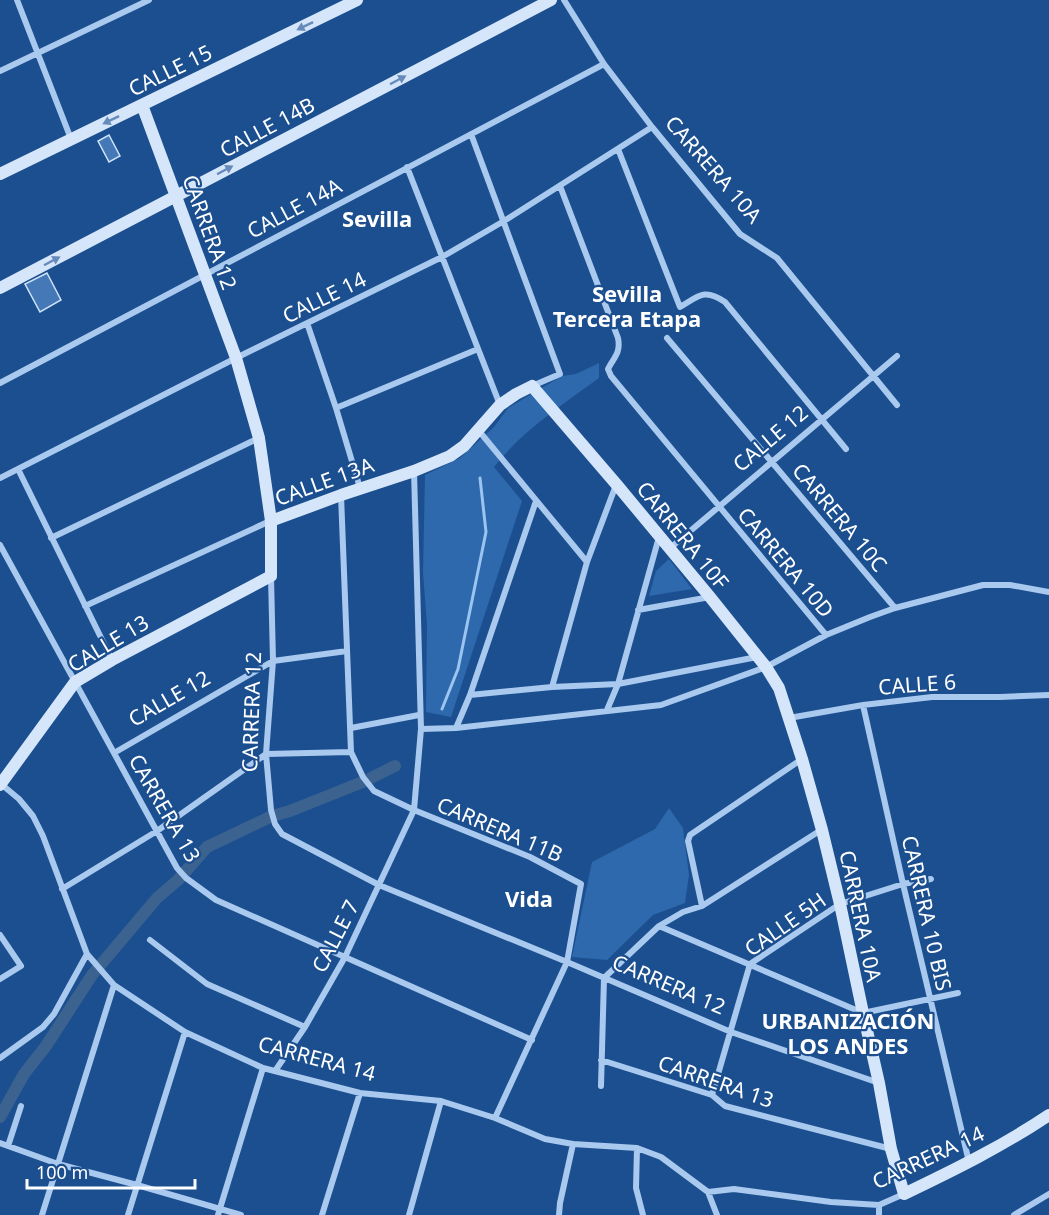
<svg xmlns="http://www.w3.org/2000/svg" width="1049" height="1215" font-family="'Noto Sans',sans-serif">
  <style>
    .green { fill: #2e69ad }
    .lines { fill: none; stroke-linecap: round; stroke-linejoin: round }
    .stream { stroke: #9cc4f0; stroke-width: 3 }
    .canal { stroke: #3c6290; stroke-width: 12 }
    .building { fill: #4478b7; stroke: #cfe3fa; stroke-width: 1.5 }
    .street { stroke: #a9c9ee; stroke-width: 6 }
    .secondary { stroke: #d6e6fa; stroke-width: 12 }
    .oneway { fill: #668bba }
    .labels { text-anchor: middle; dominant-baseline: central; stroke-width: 4.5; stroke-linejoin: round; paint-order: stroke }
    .street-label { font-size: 21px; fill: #fff; stroke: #1b4f8f }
    .neighbourhood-label { font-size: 22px; font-weight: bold; fill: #fff; stroke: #1b4f8f }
  </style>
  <rect width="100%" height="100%" fill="#1b4f8f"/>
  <path class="green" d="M599,363V378C562,405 522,431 494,467L522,501L451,717L426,712L427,625L423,573L425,475L460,458L494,427L508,408L562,376L576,374Z
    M669,559L692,589L649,596L656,571Z
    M669,808L683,828L689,875L685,903L653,915L607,960L572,957L592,862L655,829Z"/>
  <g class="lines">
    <path class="stream" d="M442,709L458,669L486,532L480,478"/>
    <path class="canal" d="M0,1117L24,1074L46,1046L92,975L157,898L178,880L207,847L272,816L290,811L365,781L395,766"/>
  </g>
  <path class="building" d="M109,135L120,156L109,162L98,141Z
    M47,273L61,300L40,312L25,284Z"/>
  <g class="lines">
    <path class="street" d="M17,0L71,139
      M564,0L604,64L652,127L740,234L777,258L897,405
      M0,71L149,0
      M471,134L560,374L532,386
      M618,149L680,307C699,296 704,288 725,302L846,449
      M407,167L500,405
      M560,186L618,338C621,353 614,357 608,369L611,376L826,635
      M307,323L336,408L360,488
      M667,338L895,608
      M0,383L604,64
      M336,408L478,349
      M479,431L587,562
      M18,469L112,660
      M0,478L236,358L442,257L504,221L652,127
      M341,495L351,752L363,777L374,791L414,810L530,857L581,884L567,962L495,1118
      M51,538L259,438
      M0,545L177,868L186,878L216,900L532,1040
      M669,549L897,356
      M271,577L273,661L266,754L271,810L275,824L282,834L379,885L567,962L731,1032L879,1083
      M85,606L270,521
      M638,610L710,597
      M552,687L587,562L616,485
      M470,695L552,687L618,684L757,657
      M863,705L903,884L969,1162
      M607,710L618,684L659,537
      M789,718L863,705L932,697H1000L1049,695
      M351,728L419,715
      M456,728L470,695L536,501
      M421,729L456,728L661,705L766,667L826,635L870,617L895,608L983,585H1010L1049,592
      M114,753L273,661L347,651
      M1,784L19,799L33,816L43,836L87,954L114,985L185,1032L263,1068L360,1093L441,1101L495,1118L545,1139L573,1144L637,1148L661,1157L708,1192L717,1215
      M62,889L157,831L266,754L351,752
      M702,906L688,841L690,835L802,759
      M659,926L863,1013L958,993
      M0,935L21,966L0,979
      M150,940L207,984L305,1027
      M0,1058L43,1027L54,1014L87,954
      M601,1060L712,1095L725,1106L891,1149
      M275,1071L305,1027L345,957L414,810L421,729L414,471
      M601,1086L604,978L659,926L683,912L702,906L821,830
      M712,1095L750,964L840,904L903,884L931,879
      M0,1143L58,1164L137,1185L241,1215
      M8,1146L21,1106
      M637,1148L636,1188L643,1215
      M708,1192L734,1189L831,1202L879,1205L904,1194
      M42,1215L114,985
      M128,1215L185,1032
      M218,1215L263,1068
      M322,1215L360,1093
      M409,1215L441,1101
      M559,1215L560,1203L573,1144
      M879,1215V1205
      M1014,1215L1049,1194"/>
    <path class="secondary" d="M0,174L357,0
      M0,288L551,0
      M271,521L341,495L414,471L450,456L464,446L500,405L516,394L532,386L617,485L710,597L766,667L779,688L802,759L822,830L840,904L863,1013L879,1083L891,1149L904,1194C954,1170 1003,1146 1049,1115
      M0,785L75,682L112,660L271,576V521L259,438L236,358L142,105"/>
  </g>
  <defs><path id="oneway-solid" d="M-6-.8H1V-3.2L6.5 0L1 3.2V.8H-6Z" transform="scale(1.5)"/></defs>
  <g class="oneway">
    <use href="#oneway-solid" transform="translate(305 26) rotate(154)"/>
    <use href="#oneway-solid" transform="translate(398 80) rotate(-28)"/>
    <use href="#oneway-solid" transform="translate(111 120) rotate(154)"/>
    <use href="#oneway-solid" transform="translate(225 170) rotate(-28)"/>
    <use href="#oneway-solid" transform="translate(52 261) rotate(-28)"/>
  </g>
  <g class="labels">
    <g class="street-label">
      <text transform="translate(170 70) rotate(-26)">CALLE 15</text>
      <text transform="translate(267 127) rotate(-28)">CALLE 14B</text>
      <text transform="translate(714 169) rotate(49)">CARRERA 10A</text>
      <text transform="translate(294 208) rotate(-28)">CALLE 14A</text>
      <text transform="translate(210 232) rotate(70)">CARRERA 12</text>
      <text transform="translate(324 297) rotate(-26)">CALLE 14</text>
      <text transform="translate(770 438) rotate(-40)">CALLE 12</text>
      <text transform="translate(324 481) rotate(-20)">CALLE 13A</text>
      <text transform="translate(840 517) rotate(50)">CARRERA 10C</text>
      <text transform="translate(683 535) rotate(51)">CARRERA 10F</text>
      <text transform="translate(786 562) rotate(50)">CARRERA 10D</text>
      <text transform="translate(108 643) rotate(-31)">CALLE 13</text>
      <text transform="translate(917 684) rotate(-4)">CALLE 6</text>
      <text transform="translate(169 698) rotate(-30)">CALLE 12</text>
      <text transform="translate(251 712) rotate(-88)">CARRERA 12</text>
      <text transform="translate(165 808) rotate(60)">CARRERA 13</text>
      <text transform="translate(500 829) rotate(23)">CARRERA 11B</text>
      <text transform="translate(927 913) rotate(77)">CARRERA 10 BIS</text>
      <text transform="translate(861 916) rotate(78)">CARRERA 10A</text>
      <text transform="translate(785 924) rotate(-35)">CALLE 5H</text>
      <text transform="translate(335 936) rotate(-63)">CALLE 7</text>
      <text transform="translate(669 984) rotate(23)">CARRERA 12</text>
      <text transform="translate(317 1058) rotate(15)">CARRERA 14</text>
      <text transform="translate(716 1081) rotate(19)">CARRERA 13</text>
      <text transform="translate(928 1157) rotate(-25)">CARRERA 14</text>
    </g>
    <g class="neighbourhood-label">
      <text x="377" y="218">Sevilla</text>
      <text x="627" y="293">Sevilla<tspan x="627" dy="25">Tercera Etapa</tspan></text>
      <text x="529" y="898">Vida</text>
      <text x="848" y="1020">URBANIZACIÓN<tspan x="848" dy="25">LOS ANDES</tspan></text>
    </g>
  </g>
  <path d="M27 1179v9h168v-9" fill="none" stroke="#ffffff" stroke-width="3"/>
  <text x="36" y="1179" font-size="18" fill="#ffffff" stroke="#1b4f8f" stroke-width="4.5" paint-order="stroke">100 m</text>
</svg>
